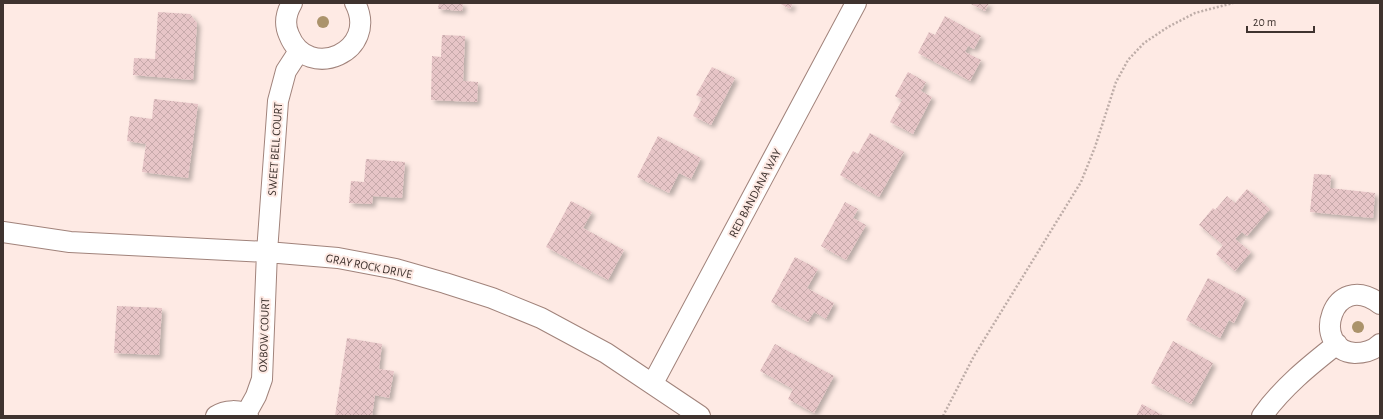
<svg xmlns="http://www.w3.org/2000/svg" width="1383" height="419" font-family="'Alegreya Sans',sans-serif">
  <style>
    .building { fill: url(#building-cross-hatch); filter: url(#shadow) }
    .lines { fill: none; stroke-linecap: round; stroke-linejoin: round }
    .minor-casing { stroke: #a1837b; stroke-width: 22 }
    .path { stroke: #beada8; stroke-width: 2.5; stroke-dasharray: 2 2; stroke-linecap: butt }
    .minor { stroke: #fff; stroke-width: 20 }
    .tree { fill: #ab936b }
    .labels { text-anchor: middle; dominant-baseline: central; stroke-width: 4; stroke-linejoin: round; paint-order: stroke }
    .street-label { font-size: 12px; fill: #3f332f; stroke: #feeae4 }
  </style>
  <defs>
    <pattern id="building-cross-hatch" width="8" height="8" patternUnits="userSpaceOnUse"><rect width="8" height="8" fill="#e7c5c7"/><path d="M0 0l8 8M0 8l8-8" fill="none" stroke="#c7aaab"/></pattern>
    <filter id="shadow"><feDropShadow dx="3.5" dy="3.5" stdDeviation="2" flood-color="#0004"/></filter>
  </defs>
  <rect width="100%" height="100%" fill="#feeae4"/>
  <path class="building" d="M439,3H463L462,11L438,9Z
    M779,3H793L790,9Z
    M969,3H989L985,11Z
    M158,12L190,14L197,23L193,80L133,75L134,58L155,59Z
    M945,16L981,36L974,49L968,46L965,52L981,60L970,81L918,53L929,32L935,35Z
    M442,35L465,36L463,81L478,82L477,102L431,100L432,56L441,57Z
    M712,67L735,78L711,125L693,116L702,98L696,95Z
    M908,72L926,82L921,91L932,97L913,134L890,122L902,100L895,96Z
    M154,99L198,104L188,178L142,172L146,144L127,141L130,116L152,119Z
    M870,133L904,152L879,197L840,175L853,151L858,154Z
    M658,136L701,158L691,179L679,173L669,193L637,177Z
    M366,159L405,162L402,198L373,196L372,204L349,203L351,181L364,182Z
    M1314,174L1331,175L1330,188L1375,193L1373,218L1310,212Z
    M1247,189L1270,209L1247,236L1242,232L1235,239L1251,252L1235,271L1216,254L1223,245L1199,225L1213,208L1215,210L1227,196L1235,203Z
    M571,201L592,212L583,228L624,250L608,280L546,247Z
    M845,202L858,209L853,218L866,225L846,260L821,246Z
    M795,257L818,269L807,288L834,303L826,319L814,312L808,322L771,302Z
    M1208,278L1246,298L1234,323L1229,320L1220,338L1186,320Z
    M117,306L162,308L159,355L114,353Z
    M347,338L382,344L379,369L394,371L389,398L375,395L372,416H335Z
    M1173,341L1213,363L1191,404L1151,383Z
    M775,344L834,376L814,413L788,399L793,389L760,371Z
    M1142,404L1164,416H1136Z"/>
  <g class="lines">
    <g class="minor-casing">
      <path id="minor" d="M292,3C286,13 284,24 289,35C308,83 380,51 355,3
        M3,232L70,242L267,252L338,258L396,269L445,283L492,298L541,318L606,353L700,416
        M1380,304C1332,268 1309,350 1355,353C1365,353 1373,351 1380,344
        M653,383L856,3
        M246,414L256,396L262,379L267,252L278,101L286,71L299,51
        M216,416C225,410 240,409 248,416
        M1262,416C1283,387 1309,366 1337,344"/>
    </g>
    <path class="path" d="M943,416L974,356L1081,182L1095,147L1116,82L1128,60L1144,43L1168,27L1195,13L1233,3"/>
    <use href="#minor" class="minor"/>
  </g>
  <g class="tree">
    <circle cx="323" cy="22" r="6"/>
    <circle cx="1358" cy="327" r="6"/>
  </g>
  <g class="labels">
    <g class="street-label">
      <text transform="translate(275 149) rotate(-86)">SWEET BELL COURT</text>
      <text transform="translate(755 193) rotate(-62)">RED BANDANA WAY</text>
      <text transform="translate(369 266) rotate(11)">GRAY ROCK DRIVE</text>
      <text transform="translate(264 335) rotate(-88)">OXBOW COURT</text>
    </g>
  </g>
  <rect width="1383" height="419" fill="none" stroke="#3f332f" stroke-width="8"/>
  <path d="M1247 26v6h67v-6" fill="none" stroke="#3f332f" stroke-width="2"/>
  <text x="1253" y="26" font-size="12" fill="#3f332f" stroke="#feeae4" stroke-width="3" paint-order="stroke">20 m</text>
</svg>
